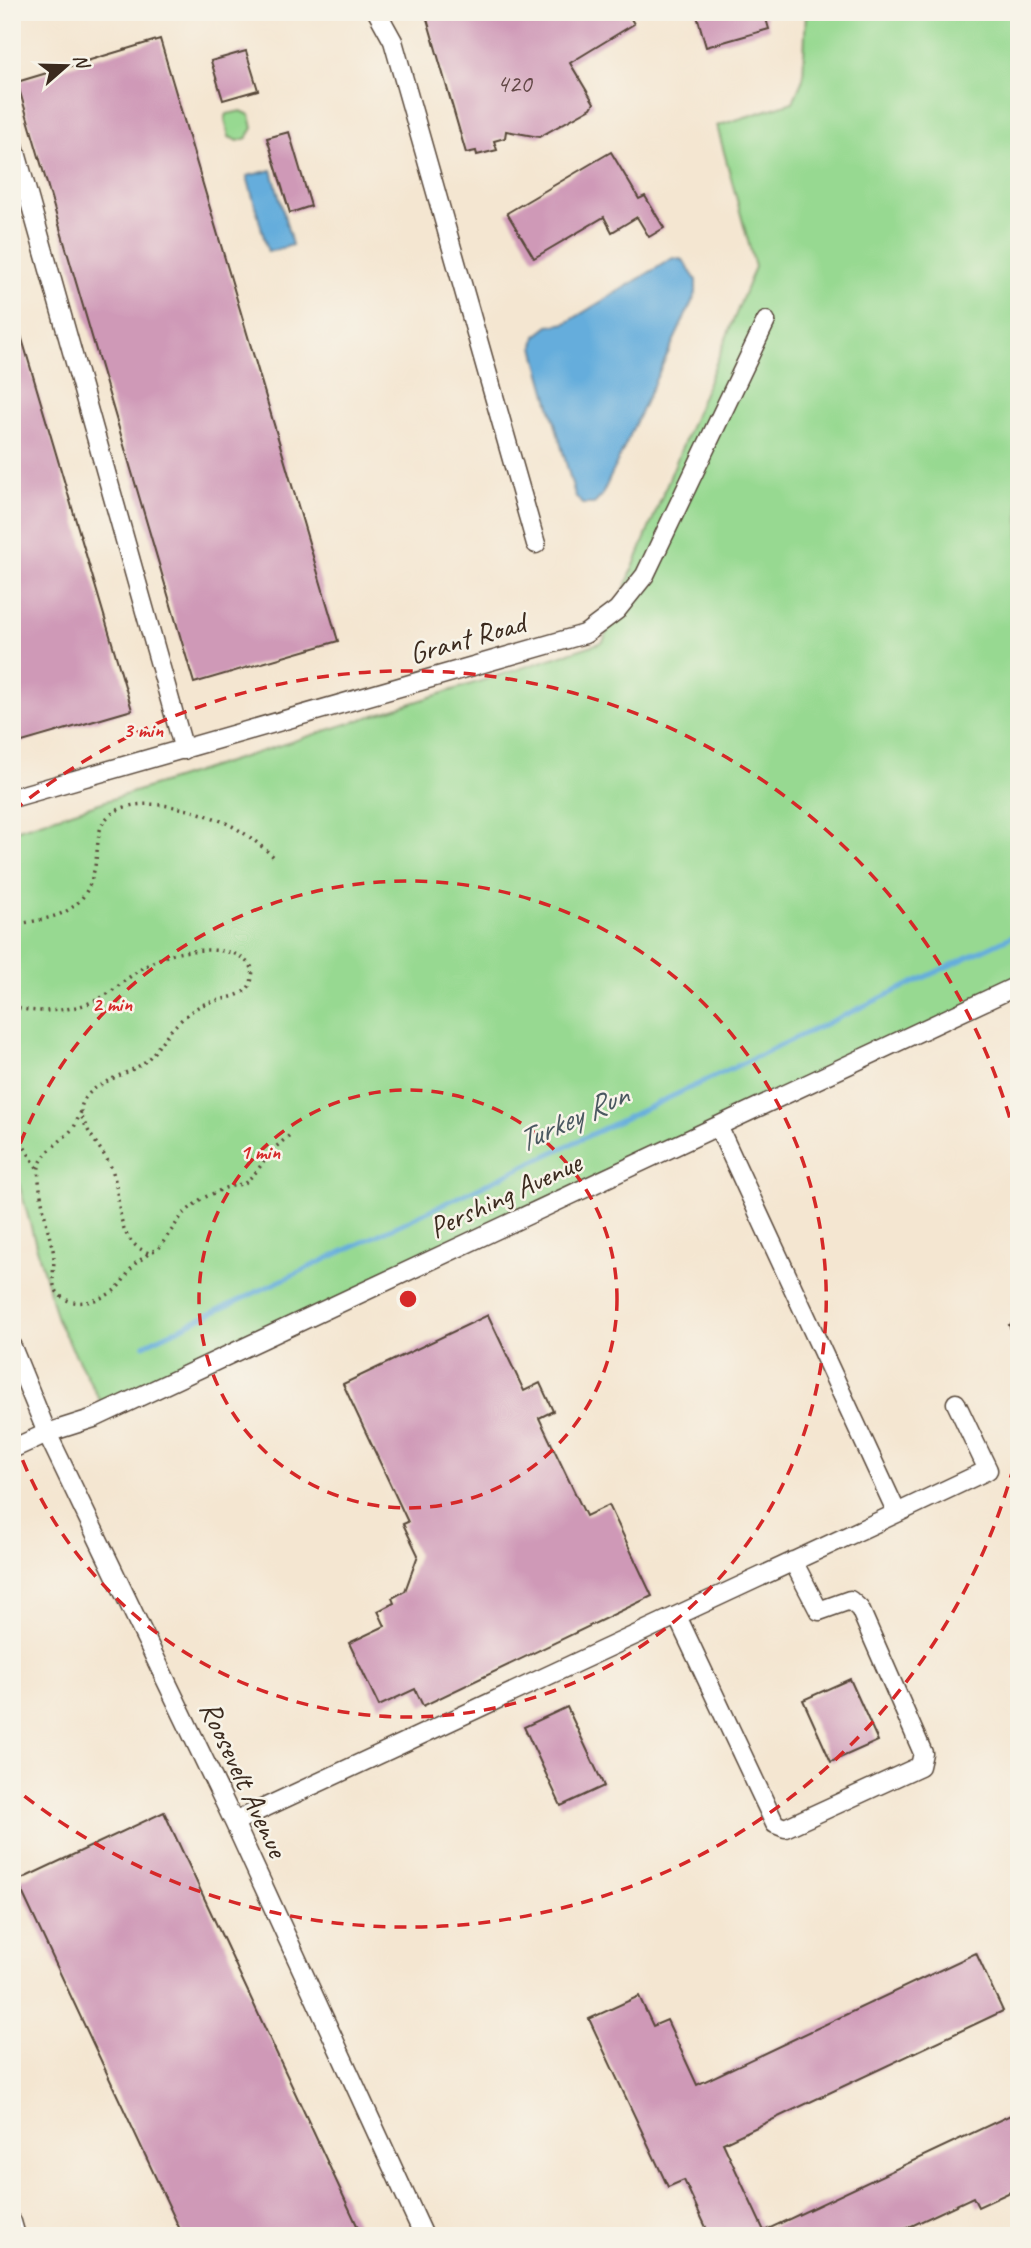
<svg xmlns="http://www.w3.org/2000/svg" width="1031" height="2248" font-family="Caveat,sans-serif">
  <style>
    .green { fill: #97d991; stroke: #698258; stroke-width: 2 }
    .water { fill: #65addc; stroke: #506c7d; stroke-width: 2 }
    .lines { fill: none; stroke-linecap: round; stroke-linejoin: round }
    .stream { stroke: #65addc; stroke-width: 5 }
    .building { fill: #cf99b7 }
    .minor-casing { stroke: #574639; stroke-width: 21 }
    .path { stroke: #574639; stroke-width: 3.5; stroke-dasharray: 2 5; stroke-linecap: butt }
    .minor { stroke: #fff; stroke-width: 18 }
    .ring { fill: none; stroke: #d62828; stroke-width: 3.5; stroke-dasharray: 12 9 }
    .labels { text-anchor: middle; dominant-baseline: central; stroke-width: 5; stroke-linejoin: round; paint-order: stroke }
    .number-label { font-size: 26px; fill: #604644 }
    .street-label { font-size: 30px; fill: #3b2a1e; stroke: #f7f3e8 }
    .water-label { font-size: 32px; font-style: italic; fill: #4a5860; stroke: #f7f3e8 }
    .centre { fill: #d62828; stroke: #f7f3e8; stroke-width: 3.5 }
    .ring-label { font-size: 21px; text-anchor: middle; font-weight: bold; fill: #d62828; stroke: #f7f3e8; stroke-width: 5; stroke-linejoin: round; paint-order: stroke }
  </style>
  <rect width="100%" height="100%" fill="#f7f3e8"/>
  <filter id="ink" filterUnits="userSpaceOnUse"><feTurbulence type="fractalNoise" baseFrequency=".0143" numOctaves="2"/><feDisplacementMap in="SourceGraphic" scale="14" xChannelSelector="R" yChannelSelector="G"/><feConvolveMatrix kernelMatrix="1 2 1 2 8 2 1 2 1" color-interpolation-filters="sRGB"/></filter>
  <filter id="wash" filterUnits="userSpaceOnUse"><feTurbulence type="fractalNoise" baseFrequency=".00686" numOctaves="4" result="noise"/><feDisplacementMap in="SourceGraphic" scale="28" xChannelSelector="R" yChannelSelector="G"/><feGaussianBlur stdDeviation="1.57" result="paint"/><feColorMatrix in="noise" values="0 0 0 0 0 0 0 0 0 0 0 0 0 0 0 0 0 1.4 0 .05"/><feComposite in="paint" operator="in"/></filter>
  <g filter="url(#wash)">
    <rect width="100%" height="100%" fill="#f4e6d1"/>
    <path class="green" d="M806,12H1019V985L106,1412L57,1320L12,1159V831L603,642L755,267L717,126L793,102L803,79Z
      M241,111L250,115L253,128L247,138L238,141L229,137L225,119L227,114Z"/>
    <path class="water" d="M272,170L292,245L268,252L247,176Z
      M673,258L683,260L696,280V293L601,497L594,504H582L575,495L537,359L534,346L536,336L549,326L566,323Z"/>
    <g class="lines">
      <path class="stream" d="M144,1345L1019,933"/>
    </g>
    <g id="blocks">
      <path class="building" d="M425,12H627L634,24L570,63L594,103L591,108L539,137L506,131L505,138L494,141L497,150L477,155L476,151L466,153Z
        M696,12H764L769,29L706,47Z
        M160,39L338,641L194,683L17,82Z
        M246,51L258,90L223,100L211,61Z
        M289,132L311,206L290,213L267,138Z
        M611,152L639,199L645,196L664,228L649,237L637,217L612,232L604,217L534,258L507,213Z
        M12,305L132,710L12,745Z
        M488,1315L524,1391L540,1383L553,1411L539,1418L586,1516L609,1505L652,1596L423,1706L415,1689L379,1706L349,1643L385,1626L378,1611L394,1603L392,1598L405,1591L418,1555L403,1524L408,1522L343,1384Z
        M1019,1321V1346L1009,1325Z
        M850,1679L878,1741L831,1762L803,1700Z
        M567,1707L604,1786L561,1806L524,1727Z
        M164,1812L362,2236H183L17,1881Z
        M976,1953L1003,2011L723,2143L764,2231L1019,2111V2188L978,2207L973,2197L890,2236H710L684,2180L668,2187L589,2019L639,1996L653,2026L667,2020L697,2085Z"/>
    </g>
  </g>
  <g filter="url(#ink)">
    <use href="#blocks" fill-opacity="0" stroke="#574639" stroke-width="2"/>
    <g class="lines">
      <g class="minor-casing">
        <path id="minor" d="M377,12L393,41L536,544
          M12,138L184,750
          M12,798L585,634L617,610L645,575L766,321
          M12,1347L47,1433L234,1822L424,2236
          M12,1449L47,1433L94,1418L1019,985
          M897,1513L988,1470L956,1403
          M677,1616L775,1824L785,1828L920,1766L923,1753L860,1609L850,1600L819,1611L793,1561
          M234,1822L897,1513L718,1126
          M12,2222L16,2236"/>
      </g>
      <path class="path" d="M12,925C59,917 88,914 96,860C98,849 97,833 103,823C124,789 194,809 224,822C242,830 261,845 276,859
        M12,1006C35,1015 74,1011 96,1000C108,995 117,987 127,979C155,957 176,950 211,950C230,951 241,953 253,969C252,978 252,987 243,992C231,1000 209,999 193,1010C184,1017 174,1026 166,1036C158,1046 153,1056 142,1064C125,1076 82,1085 81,1110C81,1127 104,1151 111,1167C114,1174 116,1184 117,1192C121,1218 121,1243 149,1253L159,1248L183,1214L201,1199L225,1188L245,1183L257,1171L271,1151L291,1134
        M81,1112C78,1117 77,1122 74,1127C64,1140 43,1151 39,1167C36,1179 48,1232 52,1246C57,1261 50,1277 55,1288C65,1310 96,1303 112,1292C123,1285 127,1272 136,1263C140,1260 145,1257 149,1253
        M12,1123L15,1132L38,1169"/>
      <use href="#minor" class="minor"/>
    </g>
  </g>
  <g class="ring">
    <circle cx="408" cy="1299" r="209"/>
    <path d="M13 1163A418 418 0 1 1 13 1435"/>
    <path d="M1019 1446A628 628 0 0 1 13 1787M13 811A628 628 0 0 1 1019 1152"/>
  </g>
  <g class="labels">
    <g class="number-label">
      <text x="514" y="83">420</text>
    </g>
    <g class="street-label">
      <text transform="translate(467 638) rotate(-16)">Grant Road</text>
      <text transform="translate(505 1195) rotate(-25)">Pershing Avenue</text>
      <text transform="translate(244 1779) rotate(65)">Roosevelt Avenue</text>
    </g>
    <g class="water-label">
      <text transform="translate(572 1118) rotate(-25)">Turkey Run</text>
    </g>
  </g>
  <circle cx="408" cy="1299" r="10" class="centre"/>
  <g class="ring-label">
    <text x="143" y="737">3 min</text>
    <text x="112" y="1011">2 min</text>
    <text x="260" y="1159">1 min</text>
  </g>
  <rect width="1031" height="2248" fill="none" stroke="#f7f3e8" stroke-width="42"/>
  <g transform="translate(66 66) rotate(70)" stroke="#f7f3e8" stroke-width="5" paint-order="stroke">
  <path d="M0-5L12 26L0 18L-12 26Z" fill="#3b2a1e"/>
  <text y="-10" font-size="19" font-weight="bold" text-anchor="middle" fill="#3b2a1e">N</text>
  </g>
</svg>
